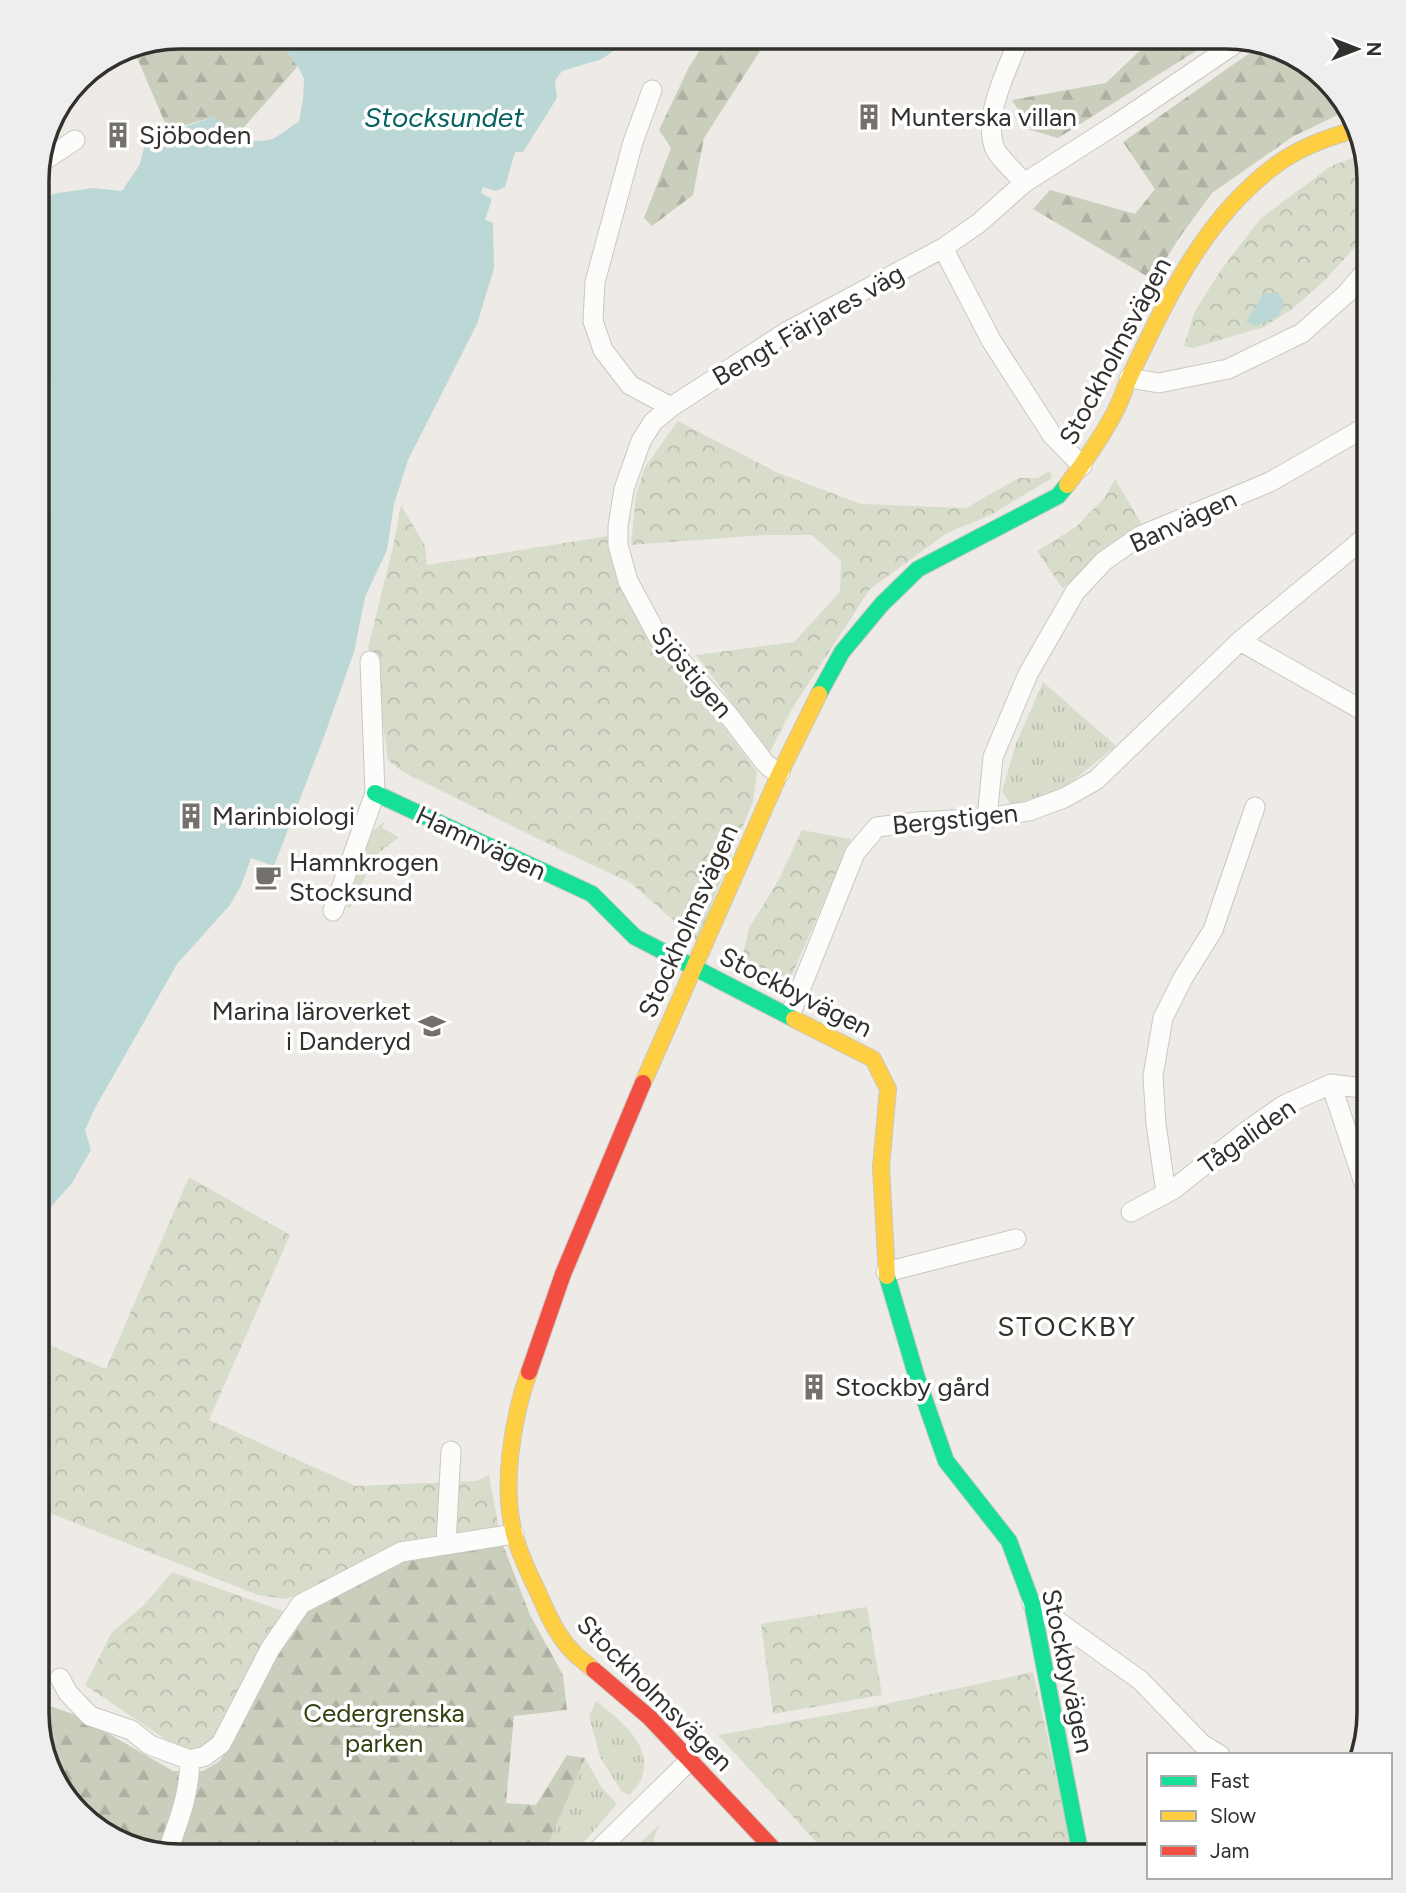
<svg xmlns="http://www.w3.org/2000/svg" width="1406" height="1893" font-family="Figtree,sans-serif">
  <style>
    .grass { fill: url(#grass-tufts) }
    .forest { fill: url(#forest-firs) }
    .park { fill: url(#park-crowns) }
    .water { fill: #bcd8d6 }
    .pier { fill: #eeeae5 }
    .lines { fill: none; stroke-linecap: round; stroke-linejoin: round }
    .street-casing { stroke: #cac7c3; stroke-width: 21 }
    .fast-casing { stroke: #cac7c3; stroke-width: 18 }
    .slow-casing { stroke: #cac7c3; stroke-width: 18 }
    .jam-casing { stroke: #cac7c3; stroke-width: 18 }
    .street { stroke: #fcfcfb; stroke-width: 19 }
    .fast { stroke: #16e098; stroke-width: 16 }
    .slow { stroke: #ffcf43; stroke-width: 16 }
    .jam { stroke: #f24e42; stroke-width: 16 }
    .labels { text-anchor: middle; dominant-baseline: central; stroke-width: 7; stroke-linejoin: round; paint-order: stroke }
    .poi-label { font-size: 26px; fill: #32302c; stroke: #fff; text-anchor: start }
    .street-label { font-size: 26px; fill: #32302c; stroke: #fff }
    .park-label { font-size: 26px; fill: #314110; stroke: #fff }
    .water-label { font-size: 28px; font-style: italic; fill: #086161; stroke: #fff }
    .neighbourhood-label { font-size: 28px; letter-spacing: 2px; fill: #32302c; stroke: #fff }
    .rim { fill: none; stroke: #32302c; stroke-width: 3.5 }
  </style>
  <defs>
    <pattern id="grass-tufts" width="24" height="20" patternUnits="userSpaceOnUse" patternTransform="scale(1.75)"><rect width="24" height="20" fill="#d8ddcb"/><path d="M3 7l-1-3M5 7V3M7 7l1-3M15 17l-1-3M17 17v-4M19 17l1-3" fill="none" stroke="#babeae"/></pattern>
    <pattern id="forest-firs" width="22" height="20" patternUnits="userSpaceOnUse" patternTransform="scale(1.75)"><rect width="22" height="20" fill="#cacebc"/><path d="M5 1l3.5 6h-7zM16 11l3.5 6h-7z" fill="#aeb1a2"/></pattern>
    <pattern id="park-crowns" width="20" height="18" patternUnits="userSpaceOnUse" patternTransform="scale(1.75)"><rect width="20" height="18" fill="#d8ddcb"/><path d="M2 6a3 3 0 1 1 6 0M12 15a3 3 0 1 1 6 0" fill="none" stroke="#babeae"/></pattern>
  </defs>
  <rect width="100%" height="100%" fill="#eeeae5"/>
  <path class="grass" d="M1043,682L1116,746L1065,787L1029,800L1011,805L1002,791L1016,744Z
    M385,821L382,828L399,837L376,855L350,908L345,905L372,832Z
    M596,1701C619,1720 653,1743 642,1777C640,1783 634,1790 630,1795L622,1792L600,1757L589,1716Z
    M585,1758L602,1788L617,1804L572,1856H543Z"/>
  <path class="forest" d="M180,37H273L290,55L298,66L238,134L214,117L168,130L132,46Z
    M708,37H769L704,138L693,195L652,226L644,218L671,148L659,130L689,67Z
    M1154,37H1218L1058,138L1031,130L1012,100L1106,83Z
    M1261,45L1298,56L1345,101L1348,110L1292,137L1212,193L1179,238L1153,280L1033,209L1050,190L1135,214L1155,189L1123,142Z
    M501,1540L530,1615L563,1675L567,1710L514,1716L506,1803L536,1805L567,1755L585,1758L543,1856H179L109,1837L61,1792L37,1713V1697L45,1704L78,1716L173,1771H203L220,1761L292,1628L312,1607L407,1553Z"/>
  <path class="park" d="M1362,155L1369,180V224L1358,244L1323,282L1292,309L1264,327L1193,348L1184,346L1195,311L1221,270L1260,219L1331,166Z
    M678,421L776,472L861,504L966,508L1019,478H1037L1050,471L1052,478L991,515L947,533L870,589L793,707L770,752L696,655L794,642L840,592L841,561L812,535H765L631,545L636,495L645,467Z
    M1115,479L1146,531L1098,554L1063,589L1037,551L1076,527L1105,497Z
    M401,505L425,546L427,565L608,536L618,578L653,646L707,704L757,772L753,801L697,941L631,883L569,854L403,772L388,760L374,661L368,648L393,547Z
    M802,830L851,839L789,982L768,987L742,960L749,928L778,881Z
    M189,1177L290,1235L209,1420L356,1486L476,1481L489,1475L501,1540L396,1547L317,1589L284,1599L258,1595L37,1508V1340L106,1369Z
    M172,1572L286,1612L218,1736L196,1750H181L85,1685L112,1632L145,1604Z
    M867,1607L882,1695L773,1714L761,1624Z
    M1033,1672L1074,1856H829L718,1735L867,1708Z
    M659,1825L654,1838V1856H626Z"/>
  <path class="water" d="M273,37H633L602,59L562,71L555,81L557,98L523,152H515L505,187L496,191L483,187L481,193L492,199L485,220L493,223L494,268L477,324L408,460L394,504L387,550L365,597L354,652L325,734L274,866L251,858L241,886L230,905L177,964L95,1108L85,1130L91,1150L72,1183L37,1223V199L58,193L93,188L122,191L140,164L145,143L162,132L184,127L214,117C232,130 252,149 275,137C284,133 291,126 299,121L304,79L290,55Z
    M1277,292L1284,302L1279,316L1256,326L1246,322L1263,294Z"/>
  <path class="pier" d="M298,66L304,79L303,100L299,121L273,139L252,141L238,134L240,131L252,137L272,135L296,119L300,99V79L295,69Z"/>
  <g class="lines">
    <g class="street-casing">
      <path id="street" d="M1020,37C1008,68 982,116 995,149C1000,159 1017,174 1024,183
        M652,90L633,142L595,282L593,321L603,350L630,385L671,407
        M39,164L75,140
        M943,248L991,340L1052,435L1082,466
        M1129,378L1159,383L1228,369L1302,333L1347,293L1369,267
        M1240,641L1369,714
        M780,773L772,769L765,763L726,712L656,633L628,581L618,545V526L624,489L641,441L653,422L671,407L788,331L943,248L979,223L1024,183L1118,123L1242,39
        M987,818L993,757L1028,674L1075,592L1104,561L1140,536L1270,482L1369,425
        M333,911L375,793L370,661
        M790,1015L855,853L877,827L918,822L987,818L1029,811L1064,798L1096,780L1240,641L1369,534
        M1331,1084L1369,1198
        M1166,1193L1156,1124L1153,1076L1163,1018L1183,978L1213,930L1255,807
        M1131,1212L1174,1189L1248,1130L1284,1105L1331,1084L1369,1089
        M886,1272L1016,1239
        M1369,1418C1364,1402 1365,1370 1369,1354
        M446,1544L451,1451
        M1032,1603L1140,1680L1202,1744L1220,1755
        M60,1678L68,1693L90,1716L131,1730L150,1745L190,1760C189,1796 179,1820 167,1853
        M190,1760L205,1756L221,1744L270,1649L301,1604L401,1552L514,1534
        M592,1856L689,1761"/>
    </g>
    <g class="fast-casing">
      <path id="fast" d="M819,694L842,652L882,604L918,569L1058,496L1067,485
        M375,793L592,894L635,937L794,1019
        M887,1276L917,1378L946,1461L1009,1541L1032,1603L1081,1856"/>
    </g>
    <g class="slow-casing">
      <path id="slow" d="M1067,485C1084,463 1100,439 1114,414C1121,401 1125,387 1131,374C1168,297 1205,217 1276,165C1297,149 1329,137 1354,130
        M794,1019L873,1059L888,1089L881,1167L887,1276
        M643,1083L780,773L819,694
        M529,1372C512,1420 501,1488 515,1537C521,1557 529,1574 538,1592C547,1613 557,1636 573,1652C580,1659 587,1664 594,1670"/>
    </g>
    <g class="jam-casing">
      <path id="jam" d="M529,1372L563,1274L643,1083
        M594,1670L650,1718L780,1856"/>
    </g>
    <use href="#street" class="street"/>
    <use href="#fast" class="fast"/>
    <use href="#slow" class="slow"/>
    <use href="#jam" class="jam"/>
  </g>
  <defs>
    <g id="building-bare" transform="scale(2.1)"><path d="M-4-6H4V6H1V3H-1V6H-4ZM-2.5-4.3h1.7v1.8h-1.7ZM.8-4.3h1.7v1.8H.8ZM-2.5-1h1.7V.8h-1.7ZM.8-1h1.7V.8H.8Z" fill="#74716d" stroke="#fff" stroke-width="2.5" paint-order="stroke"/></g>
    <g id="cafe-bare" transform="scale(2.1)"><path d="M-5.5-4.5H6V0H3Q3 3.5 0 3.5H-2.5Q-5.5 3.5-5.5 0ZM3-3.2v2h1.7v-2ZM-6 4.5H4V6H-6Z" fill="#74716d" stroke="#fff" stroke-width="2.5" paint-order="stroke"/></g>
    <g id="school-bare" transform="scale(2.1)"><path d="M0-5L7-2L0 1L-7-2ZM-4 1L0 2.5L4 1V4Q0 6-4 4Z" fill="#74716d" stroke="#fff" stroke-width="2.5" paint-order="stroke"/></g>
  </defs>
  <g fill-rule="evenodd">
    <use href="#building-bare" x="869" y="117"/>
    <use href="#building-bare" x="118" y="135"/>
    <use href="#building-bare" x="191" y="816"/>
    <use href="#cafe-bare" x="268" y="877"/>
    <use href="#school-bare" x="432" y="1026"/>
    <use href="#building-bare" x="814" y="1387"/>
  </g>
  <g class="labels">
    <g class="poi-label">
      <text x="890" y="117">Munterska villan</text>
      <text x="139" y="135">Sjöboden</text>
      <text x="212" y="816">Marinbiologi</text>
      <text x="289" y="862">Hamnkrogen<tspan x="289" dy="30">Stocksund</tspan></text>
      <text x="411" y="1011" text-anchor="end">Marina läroverket<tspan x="411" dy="30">i Danderyd</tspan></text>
      <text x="835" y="1387">Stockby gård</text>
    </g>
    <g class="street-label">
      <text transform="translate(808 325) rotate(-30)">Bengt Färjares väg</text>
      <text transform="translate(1115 351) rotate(-62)">Stockholmsvägen</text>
      <text transform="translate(1183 521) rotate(-25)">Banvägen</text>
      <text transform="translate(692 672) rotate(50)">Sjöstigen</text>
      <text transform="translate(955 819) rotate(-6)">Bergstigen</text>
      <text transform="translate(481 843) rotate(25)">Hamnvägen</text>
      <text transform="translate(688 921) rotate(-66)">Stockholmsvägen</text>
      <text transform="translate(796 992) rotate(27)">Stockbyvägen</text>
      <text transform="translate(1247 1136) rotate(-35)">Tågaliden</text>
      <text transform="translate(1068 1671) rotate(78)">Stockbyvägen</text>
      <text transform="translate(655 1693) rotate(45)">Stockholmsvägen</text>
    </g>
    <g class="park-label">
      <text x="384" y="1713">Cedergrenska<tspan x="384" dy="30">parken</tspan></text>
    </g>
    <g class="water-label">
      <text x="444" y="117">Stocksundet</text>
    </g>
    <g class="neighbourhood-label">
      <text x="1067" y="1326">STOCKBY</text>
    </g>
  </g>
  <path d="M0 0H1406V1893H0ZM180 49H1226A131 131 0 0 1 1357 180V1713A131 131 0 0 1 1226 1844H180A131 131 0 0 1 49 1713V180A131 131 0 0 1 180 49Z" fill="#efeeee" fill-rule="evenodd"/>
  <path class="rim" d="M180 49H1226A131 131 0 0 1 1357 180V1713A131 131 0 0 1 1226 1844H180A131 131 0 0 1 49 1713V180A131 131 0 0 1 180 49Z"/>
  <rect x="1147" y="1753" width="245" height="126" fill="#ffffff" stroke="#adacab" stroke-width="2"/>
  <rect x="1161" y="1776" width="35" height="10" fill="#16e098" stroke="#adacab" stroke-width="2"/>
  <text x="1210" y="1788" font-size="21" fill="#32302c">Fast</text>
  <rect x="1161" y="1811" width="35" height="10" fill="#ffcf43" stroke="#adacab" stroke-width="2"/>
  <text x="1210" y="1823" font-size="21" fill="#32302c">Slow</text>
  <rect x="1161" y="1846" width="35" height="10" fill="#f24e42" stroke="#adacab" stroke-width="2"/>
  <text x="1210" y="1858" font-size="21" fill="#32302c">Jam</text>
  <g transform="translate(1357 49) rotate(90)" stroke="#ffffff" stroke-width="5" paint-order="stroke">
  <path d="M0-5L12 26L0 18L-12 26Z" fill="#32302c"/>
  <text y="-10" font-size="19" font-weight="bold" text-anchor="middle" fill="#32302c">N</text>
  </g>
</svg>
